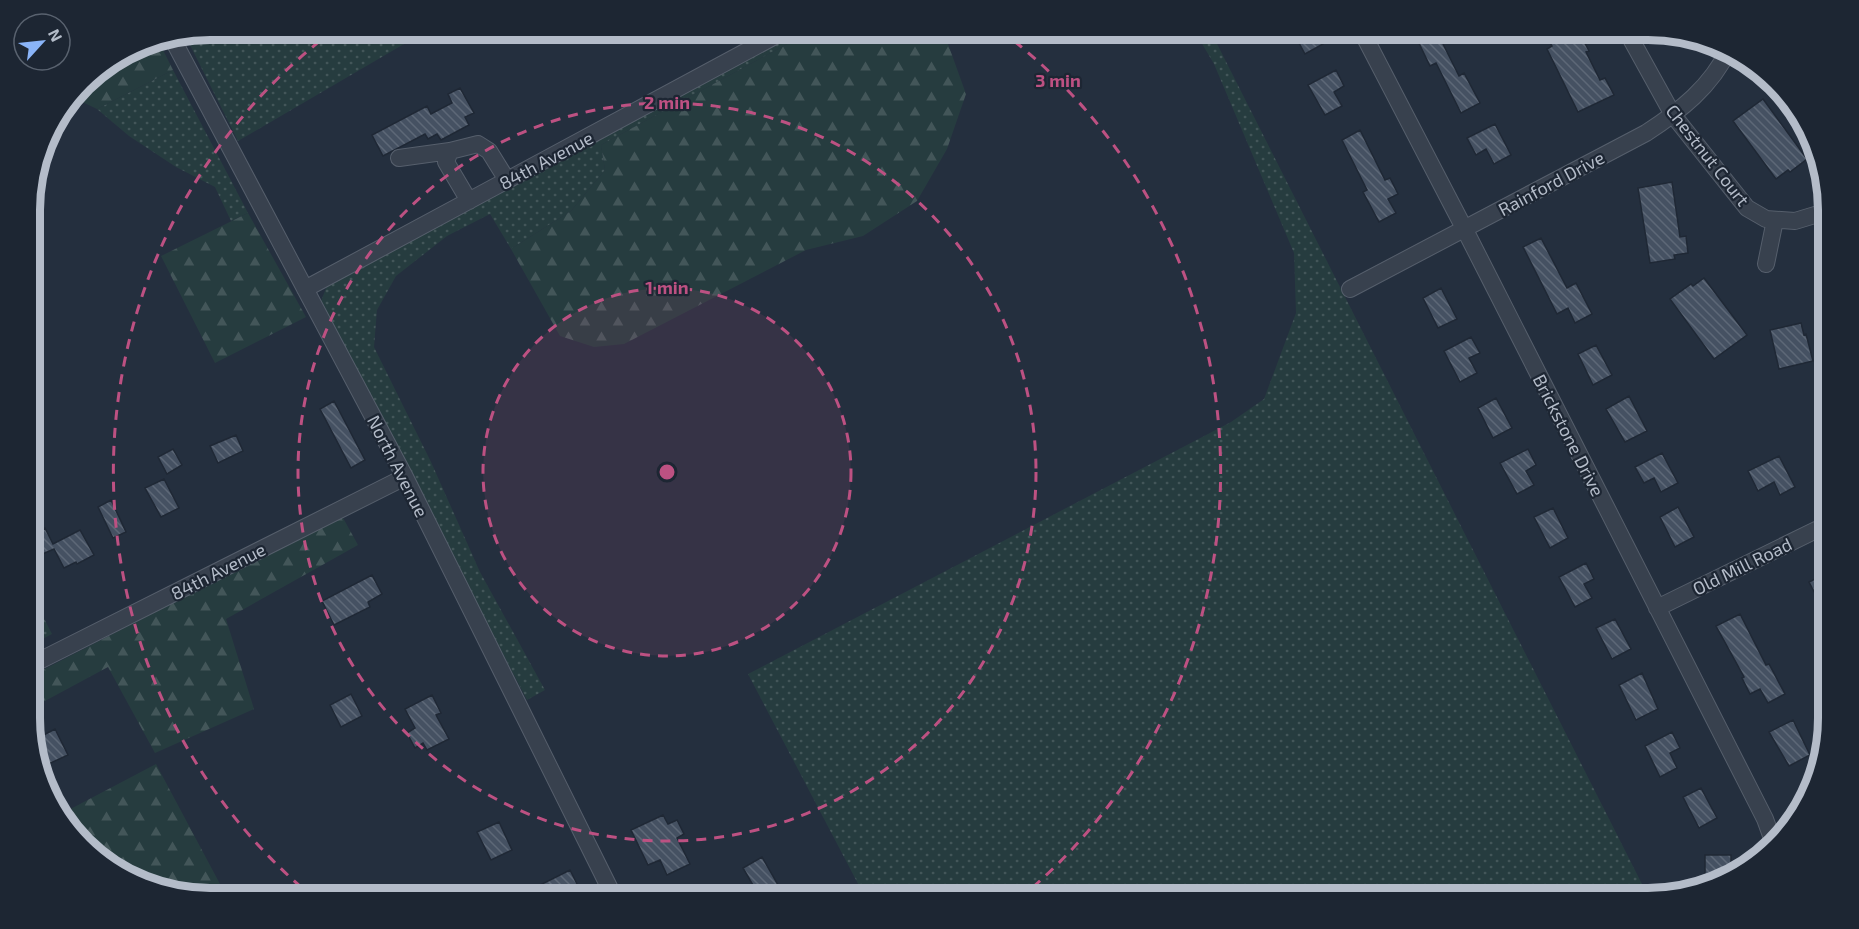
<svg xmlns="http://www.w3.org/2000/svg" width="1859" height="929" font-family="'Exo 2',sans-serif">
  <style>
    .grass { fill: url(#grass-dots) }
    .forest { fill: url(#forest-firs) }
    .building { fill: url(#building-back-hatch); stroke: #1f2835; stroke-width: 1.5 }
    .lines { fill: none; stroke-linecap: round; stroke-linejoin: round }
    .minor-casing { stroke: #565f6c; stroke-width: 18 }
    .minor { stroke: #38414e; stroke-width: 16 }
    .ring { fill: none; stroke: #bd5182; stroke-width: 3; stroke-dasharray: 10 8 }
    .labels { text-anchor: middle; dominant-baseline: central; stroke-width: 4.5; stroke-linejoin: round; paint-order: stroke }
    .street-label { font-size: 18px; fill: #b4bcc9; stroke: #1d2633 }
    .rim { fill: none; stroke: #b4bcc9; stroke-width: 8 }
    .centre { fill: #bd5182; stroke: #1d2633; stroke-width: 3 }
    .ring-label { font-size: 18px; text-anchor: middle; font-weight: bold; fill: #bd5182; stroke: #1d2633; stroke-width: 4.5; stroke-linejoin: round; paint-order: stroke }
  </style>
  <defs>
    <pattern id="grass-dots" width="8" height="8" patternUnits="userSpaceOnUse" patternTransform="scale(1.5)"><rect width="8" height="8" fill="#263c3f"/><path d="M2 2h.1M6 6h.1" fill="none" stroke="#435659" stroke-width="1.8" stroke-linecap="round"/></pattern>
    <pattern id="forest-firs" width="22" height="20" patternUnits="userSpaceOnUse" patternTransform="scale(1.5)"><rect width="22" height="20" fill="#263c3f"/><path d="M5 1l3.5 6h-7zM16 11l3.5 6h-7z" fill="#435659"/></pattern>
    <pattern id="building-back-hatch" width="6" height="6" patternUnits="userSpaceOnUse" patternTransform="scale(1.5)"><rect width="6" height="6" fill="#455162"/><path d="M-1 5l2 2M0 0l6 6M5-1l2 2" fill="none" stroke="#5d6877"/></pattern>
  </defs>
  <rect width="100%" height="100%" fill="#242f3e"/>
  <path class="grass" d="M210,30H428L238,141L185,35Z
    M799,30H813L601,145L605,170L571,211L511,249L490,214L447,236L396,276L377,310L374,347L431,462L480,572L545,690L527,700L320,304L329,280Z
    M1194,30H1210L1644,888L1624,899H866L748,674L1231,422L1264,399L1296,313L1294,253L1214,64Z
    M173,70L248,213L231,221L215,187L176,167L129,136L97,109Z
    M31,593L52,634L31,645Z"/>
  <path class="forest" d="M813,30H943L966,94L947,149L917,201L863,236L806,250L624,344L594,347L560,336L511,249L571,211L605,170L601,145Z
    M158,40L173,70L97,109L74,98L91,75L141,44Z
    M248,213L306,317L215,363L161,256Z
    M342,516L358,545L226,619L254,709L155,753L108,667L32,708L31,676Z
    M156,764L228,899H210L131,881L67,828L61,814Z"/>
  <path class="building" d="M1292,30H1316L1323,44L1305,54Z
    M1425,30H1436L1459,76L1464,73L1480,103L1461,113L1436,63L1430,66L1415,35Z
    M1576,30H1578L1589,51L1586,52L1600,80L1605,78L1614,95L1578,112L1547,49L1552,46L1550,43Z
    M1336,70L1344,86L1334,92L1342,106L1325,115L1308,85Z
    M460,88L474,113L465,117L469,125L441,140L437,134L428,139L425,134L383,156L372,135L427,106L431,114L452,103L448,94Z
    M1763,99L1807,159L1790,172L1788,170L1776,179L1733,121Z
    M1495,124L1511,155L1494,164L1486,149L1476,155L1467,138Z
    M1360,130L1385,180L1390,178L1398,194L1388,199L1396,213L1379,222L1363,192L1367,190L1342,140Z
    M1672,182L1680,237L1686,236L1688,253L1674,255L1675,259L1650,263L1638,188Z
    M1541,238L1567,288L1576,283L1592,314L1575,323L1568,308L1557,314L1523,247Z
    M1704,278L1747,335L1714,359L1670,299L1691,284L1693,286Z
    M1441,288L1457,319L1438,328L1423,298Z
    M1801,323L1804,335L1806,334L1813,361L1779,369L1770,330Z
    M1471,337L1480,353L1469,358L1477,373L1460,382L1444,351Z
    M1596,345L1612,375L1593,385L1578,354Z
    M1629,396L1647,431L1625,442L1606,409Z
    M1496,398L1512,428L1493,438L1478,408Z
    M334,401L365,460L351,468L320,409Z
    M236,435L243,451L218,463L210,446Z
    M173,449L182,465L167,474L158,457Z
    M1528,449L1536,465L1526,471L1534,485L1517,494L1500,463Z
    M1662,453L1678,483L1661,492L1654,478L1644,483L1635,467Z
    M1779,456L1795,487L1780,495L1774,482L1758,491L1748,471Z
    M164,479L179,508L161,517L145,488Z
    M111,500L126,532L113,538L98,507Z
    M1678,507L1694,537L1675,547L1660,517Z
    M1553,508L1568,538L1550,548L1534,517Z
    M45,528L53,544L80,530L94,555L77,564L76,562L64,568L54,549L38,556L31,542V535Z
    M1586,563L1594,579L1584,584L1592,598L1575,607L1559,577Z
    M1829,572V593L1818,599L1809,582Z
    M372,575L382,594L368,602L370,607L334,625L322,601Z
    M1740,614L1766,665L1769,664L1785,694L1768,703L1760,689L1750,694L1742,678L1744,677L1716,626Z
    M1615,619L1631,649L1612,659L1596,628Z
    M1642,673L1658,709L1636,720L1619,685Z
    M351,694L362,716L341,727L330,705Z
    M432,695L441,713L436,715L449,739L427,750L423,743L415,748L407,733L415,728L405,709Z
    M1793,720L1810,755L1789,766L1769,732Z
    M55,729L68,755L42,767L32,741Z
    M1672,732L1680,748L1670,753L1677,768L1660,777L1645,746Z
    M1701,788L1717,818L1699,828L1683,797Z
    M663,815L668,824L677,820L684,834L677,838L690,864L667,875L660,860L648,865L631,830Z
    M499,822L512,850L491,860L477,832Z
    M1705,855H1731V871H1726V876L1705,883Z
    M762,857L786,899H761L743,868Z
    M570,870L581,892L568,899H534L530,890Z"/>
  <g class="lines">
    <g class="minor-casing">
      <path id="minor" d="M1361,30L1464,228L1765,819L1773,841
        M1626,30L1673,115L1747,208L1766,219L1795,221L1828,211
        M172,38L405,477L615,899
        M450,151L446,162L469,201
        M399,158L450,151L478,144L489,151L507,180
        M1766,264L1775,220
        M305,289L786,30
        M1350,289L1646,133C1680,111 1711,87 1729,49
        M1657,608L1816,530L1828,527
        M31,665L405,477"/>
    </g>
    <use href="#minor" class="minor"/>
  </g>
  <circle cx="667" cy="472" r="184" fill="#bd5182" fill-opacity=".12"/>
  <g class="ring">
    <circle cx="667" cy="472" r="184"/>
    <circle cx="667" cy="472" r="369"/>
    <path d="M315 899A553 553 0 0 1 334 30M1000 30A553 553 0 0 1 1019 899"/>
  </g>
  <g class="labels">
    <g class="street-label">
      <text transform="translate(1708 155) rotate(52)">Chestnut Court</text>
      <text transform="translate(546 160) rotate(-28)">84th Avenue</text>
      <text transform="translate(1551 183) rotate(-28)">Rainford Drive</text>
      <text transform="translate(1569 435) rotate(63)">Brickstone Drive</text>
      <text transform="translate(398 466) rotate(63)">North Avenue</text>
      <text transform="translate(1742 566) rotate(-26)">Old Mill Road</text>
      <text transform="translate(218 571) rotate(-27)">84th Avenue</text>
    </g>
  </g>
  <path d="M0 0H1859V929H0ZM210 40H1648A170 170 0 0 1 1818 210V718A170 170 0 0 1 1648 888H210A170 170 0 0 1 40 718V210A170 170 0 0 1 210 40Z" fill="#1d2633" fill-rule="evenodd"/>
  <path class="rim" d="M210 40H1648A170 170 0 0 1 1818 210V718A170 170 0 0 1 1648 888H210A170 170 0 0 1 40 718V210A170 170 0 0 1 210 40Z"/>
  <circle cx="667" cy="472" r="9" class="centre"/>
  <g class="ring-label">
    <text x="1058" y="87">3 min</text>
    <text x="667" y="109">2 min</text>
    <text x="667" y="294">1 min</text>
  </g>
  <g transform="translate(42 42) rotate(63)"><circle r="28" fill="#1d2633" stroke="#59626f" stroke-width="1.5"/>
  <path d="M0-4.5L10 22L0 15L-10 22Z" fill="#8ab4f8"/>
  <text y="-9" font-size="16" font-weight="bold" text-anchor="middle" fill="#b4bcc9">N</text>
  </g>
</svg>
